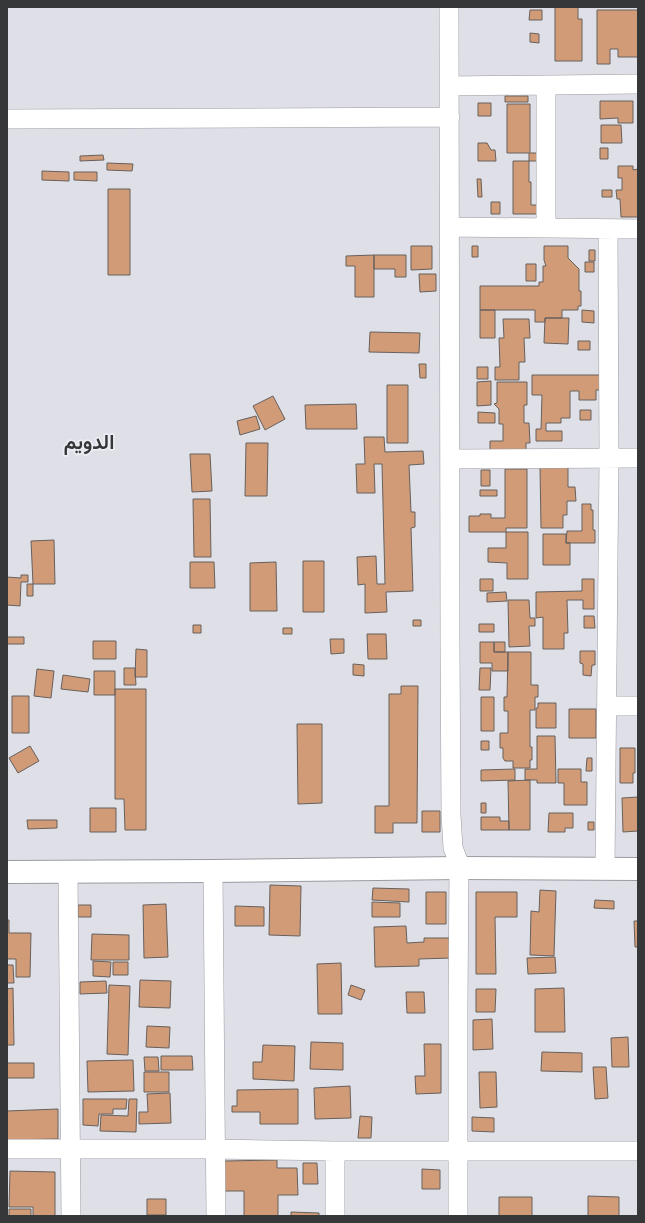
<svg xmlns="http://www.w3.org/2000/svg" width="645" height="1223" font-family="'Times New Roman',Vazirmatn,serif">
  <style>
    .building { fill: #d19b78; stroke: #66605d }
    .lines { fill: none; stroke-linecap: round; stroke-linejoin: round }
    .street-casing { stroke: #999ba1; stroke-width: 20 }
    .secondary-casing { stroke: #999ba1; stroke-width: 24 }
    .street { stroke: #fff; stroke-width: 19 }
    .secondary { stroke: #fff; stroke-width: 22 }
    .labels { text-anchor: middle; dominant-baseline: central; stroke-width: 3.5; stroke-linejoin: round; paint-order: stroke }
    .town-label { font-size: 20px; font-weight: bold; fill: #363739; stroke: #ecedf4 }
  </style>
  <rect width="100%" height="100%" fill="#dfe0e7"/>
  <path class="building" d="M555,7H578V19H582V61H555Z
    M530,10H542V20H529Z
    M597,10H638V57H618V49H610V64H597Z
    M530,33L539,34V43L530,42Z
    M505,96H528V102H505Z
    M600,101H633V123H618V118L600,119Z
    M478,103H491V116H478Z
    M507,104H530V153H537V161H529V153H507Z
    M601,125H621L622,143H601Z
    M478,143H487L491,150H495L496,161H478Z
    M600,148H608V159H600Z
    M103,155L104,160L80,161V156Z
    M513,161H529V182H531V205H537V214H513Z
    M107,163L133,164L132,171L107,170Z
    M618,166H633V170L638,169V217H621L620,199H617L616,190H622V178H618Z
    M42,171L69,172V181L42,180Z
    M74,172H97V181L74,180Z
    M477,179H481L482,197H478Z
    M108,189H130V275H108Z
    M602,190H612V197H602Z
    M491,202H500V214H491Z
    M411,246H432V269L411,270Z
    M472,246H478V257H472Z
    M544,246H568V258L579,269V291H581V306H578V310H562V318H545V322H535V310H480V286H539V282H543V266H546L544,260Z
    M589,250H595V261H589Z
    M374,255H406V277H395V269H374Z
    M374,255V297H355V266H346V256Z
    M585,262H594V272H585Z
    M526,264H536V281H526Z
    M419,274H436V291L420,292Z
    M480,310H495V338H480Z
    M582,310L594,311V323L582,322Z
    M545,318H569L568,344L544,343Z
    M503,319H529L530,338H524L525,362H519V380H495V367H500L499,338H504Z
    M370,332L420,333L419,353L369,352Z
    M578,341H590V350H578Z
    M419,364H426V378H420Z
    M477,367H488V379H477Z
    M532,375H605V390H596V400H579V391H570V418H561V423H546V431H562V441H536V429H541L542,395H532Z
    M491,381V405L477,406V382Z
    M497,382H527V405H524V423H529L530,443H526V451L490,452V441H503V424H499V409L494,404L497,403Z
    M387,385H408V443H387Z
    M273,396L285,419L265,430L253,406Z
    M356,404L357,429H306L305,405Z
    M580,410H591V420H580Z
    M478,412L495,413V423H478Z
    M256,416L260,429L240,435L237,421Z
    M364,437H384L385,452L423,451L424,464L409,465L411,512H415V527L411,528L413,591L386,592L387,612L365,613V584L358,585L357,557L376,556L377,584H385L382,464H374L375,493H357L356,464H365Z
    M246,443H268L267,496H245Z
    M190,454H210L212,491L192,492Z
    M540,467H568V487H575L576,501H567V515H563V528H541Z
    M505,469H527V528H506V532H469V516H480V514H491V518H505Z
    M481,470H490V486H481Z
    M480,490H497V496H480Z
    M193,499H210L211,557H194Z
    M582,504H591V510H593V530H595V543H566L567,531H582Z
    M506,532H528V579H507V563L488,562V548H506Z
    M543,534H566V543H570V565H543Z
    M54,540L55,584H33L31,541Z
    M303,561H324V612H303Z
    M190,562H214L215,588H190Z
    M276,562L277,611H250V563Z
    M21,575H28V582H21L20,606L7,605V577L21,578Z
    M480,579H493V591H480Z
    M582,579H594V609H583V600H567L568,633H564V649H543V617L536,618V592L582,591Z
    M27,584H33V596H27Z
    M506,592L507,601L487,602V593Z
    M508,600H529L530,618H535V626H529L530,646L509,647Z
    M584,616H594L595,628H584Z
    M413,620H421V626H413Z
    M479,624H494V632H479Z
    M193,625H201V633H193Z
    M283,628H292V634H283Z
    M367,634H386L387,659H368Z
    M7,637H24V644H7Z
    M330,639H344V653L331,654Z
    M93,641H116V659H93Z
    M480,642H494V652H508V671H492V663H480Z
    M494,642H505V652H494Z
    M136,649L147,650V677H135Z
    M580,651H595V665H592L591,676L583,675V664L580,663Z
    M508,652H531V685H538V697H535V710H530V747H532V760H530V768H513V761H505L503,758V748H500V733H508V711H504V697H507Z
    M353,664L364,665V676L353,675Z
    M124,668H135L136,685H124Z
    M480,668H491L490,690H479Z
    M37,669L54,671L51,698L34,696Z
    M94,671H115V695H94Z
    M63,675L90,679L88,692L61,689Z
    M401,686H418L417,823H393V833H375V806H389V694H401Z
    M115,689H146V830H125L124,799H115Z
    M12,696H29V733H12Z
    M481,697H494V731H481Z
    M538,703H556V728H536V708H538Z
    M569,709H596V738H569Z
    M297,724H322V803L298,804Z
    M537,736H555L556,783H537V780H525V769H537Z
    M481,741H489V750H481Z
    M30,746L39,761L18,773L9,758Z
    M620,748H635V773H633V783H620Z
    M587,758H592V771H586Z
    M515,769V780L481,781V770Z
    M558,769H581V782H587V805H564V783H558Z
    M530,780V830H509L508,781Z
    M638,797V831L623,832L622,798Z
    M481,803H486V813H481Z
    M90,808H116V832H90Z
    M422,811H440V832H422Z
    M549,813H573V828H565V832H548Z
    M481,817H500V821H509V830H481Z
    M27,820H57V828L28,829Z
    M588,822H594V830H588Z
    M270,885L301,886L300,936L269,935Z
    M373,888L409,889V902L372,900Z
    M540,890L556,891L554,956L530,955L531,911L539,912Z
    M426,892H446V924H426Z
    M476,892H517V917H495L496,974H476Z
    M595,900L614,901V909L594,908Z
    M372,902L400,903V917H372Z
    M166,904L168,957L144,958L143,905Z
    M78,905H91V917H78Z
    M235,906L264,907V926H235Z
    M7,920H9V933H31L30,977H16V959H7Z
    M634,921H638V947H635Z
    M406,926L407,943L424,942V938H450L451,958L419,959V966L375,967L374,927Z
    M92,934L129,935V960H91Z
    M555,957L556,973L528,974L527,958Z
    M93,961L111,962L110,977L93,976Z
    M113,962H128V975H113Z
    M341,963L342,1014H318L317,964Z
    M7,965H13L14,983H7Z
    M140,980L171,981L170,1008L139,1007Z
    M106,981L107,993L80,994V982Z
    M109,985L130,986L128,1055L107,1054Z
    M351,985L365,990L361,1000L348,995Z
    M13,988L14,1045H7V989Z
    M564,988L565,1032H535V989Z
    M476,989H496L495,1012H476Z
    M406,992H424L425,1013H407Z
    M492,1019L493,1049L473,1050V1020Z
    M147,1026L170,1027L169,1048L146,1047Z
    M628,1037L629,1067H612L611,1038Z
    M311,1042L343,1043V1070L310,1069Z
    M424,1044H441V1093L416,1094L415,1076H425Z
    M263,1045L295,1046L294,1081L253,1079V1062H262Z
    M542,1052L582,1053V1072L541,1071Z
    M161,1056H192L193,1070H161Z
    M144,1057H158L159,1071H145Z
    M133,1060L134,1091L88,1092L87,1061Z
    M7,1063H34V1078H7Z
    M593,1067H606L608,1098L595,1099Z
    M144,1072H169V1092H144Z
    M479,1072H496L497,1107L480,1108Z
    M350,1086L351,1118L315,1119L314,1088Z
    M298,1089V1124H260V1112H232V1106H237V1090Z
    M170,1093L171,1123L139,1124V1112H148L147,1094Z
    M83,1099H127L126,1109H113V1114H99L98,1126L83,1125Z
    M129,1099H137L136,1132L100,1131L101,1115L128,1116Z
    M58,1109V1139L7,1140V1111Z
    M360,1116L372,1117L371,1138H358Z
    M472,1117L494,1118V1132L472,1131Z
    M277,1160V1168H297L298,1195H278V1216H244V1191H225L224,1161Z
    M303,1163H317L318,1184H303Z
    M422,1169L440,1170V1189H422Z
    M10,1171L55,1172V1216H33V1207H9Z
    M588,1196L619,1197V1216H588Z
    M499,1197H532V1216H499Z
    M147,1199H166V1215H147Z
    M9,1209H31V1216H9Z
    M291,1212L319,1213V1216H291Z"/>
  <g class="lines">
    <g class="street-casing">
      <path id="street" d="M449,7L450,644L451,815L453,848L459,863L458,1006V1216
        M450,86L638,84
        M7,119L450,117
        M450,227L638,229
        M546,228V85
        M450,459L638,458
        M607,706H638
        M605,869L609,459L608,229
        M213,871L216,1216
        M68,872L71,1216
        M7,1149H216L335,1151H638
        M335,1216V1151"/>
    </g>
    <g class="secondary-casing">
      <path id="secondary" d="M7,872L213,871L459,868L638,869"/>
    </g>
    <use href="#street" class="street"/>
    <use href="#secondary" class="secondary"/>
  </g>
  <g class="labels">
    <g class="town-label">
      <text x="89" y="442">الدويم</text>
    </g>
  </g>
  <rect width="645" height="1223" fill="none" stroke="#363739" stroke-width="16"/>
</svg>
